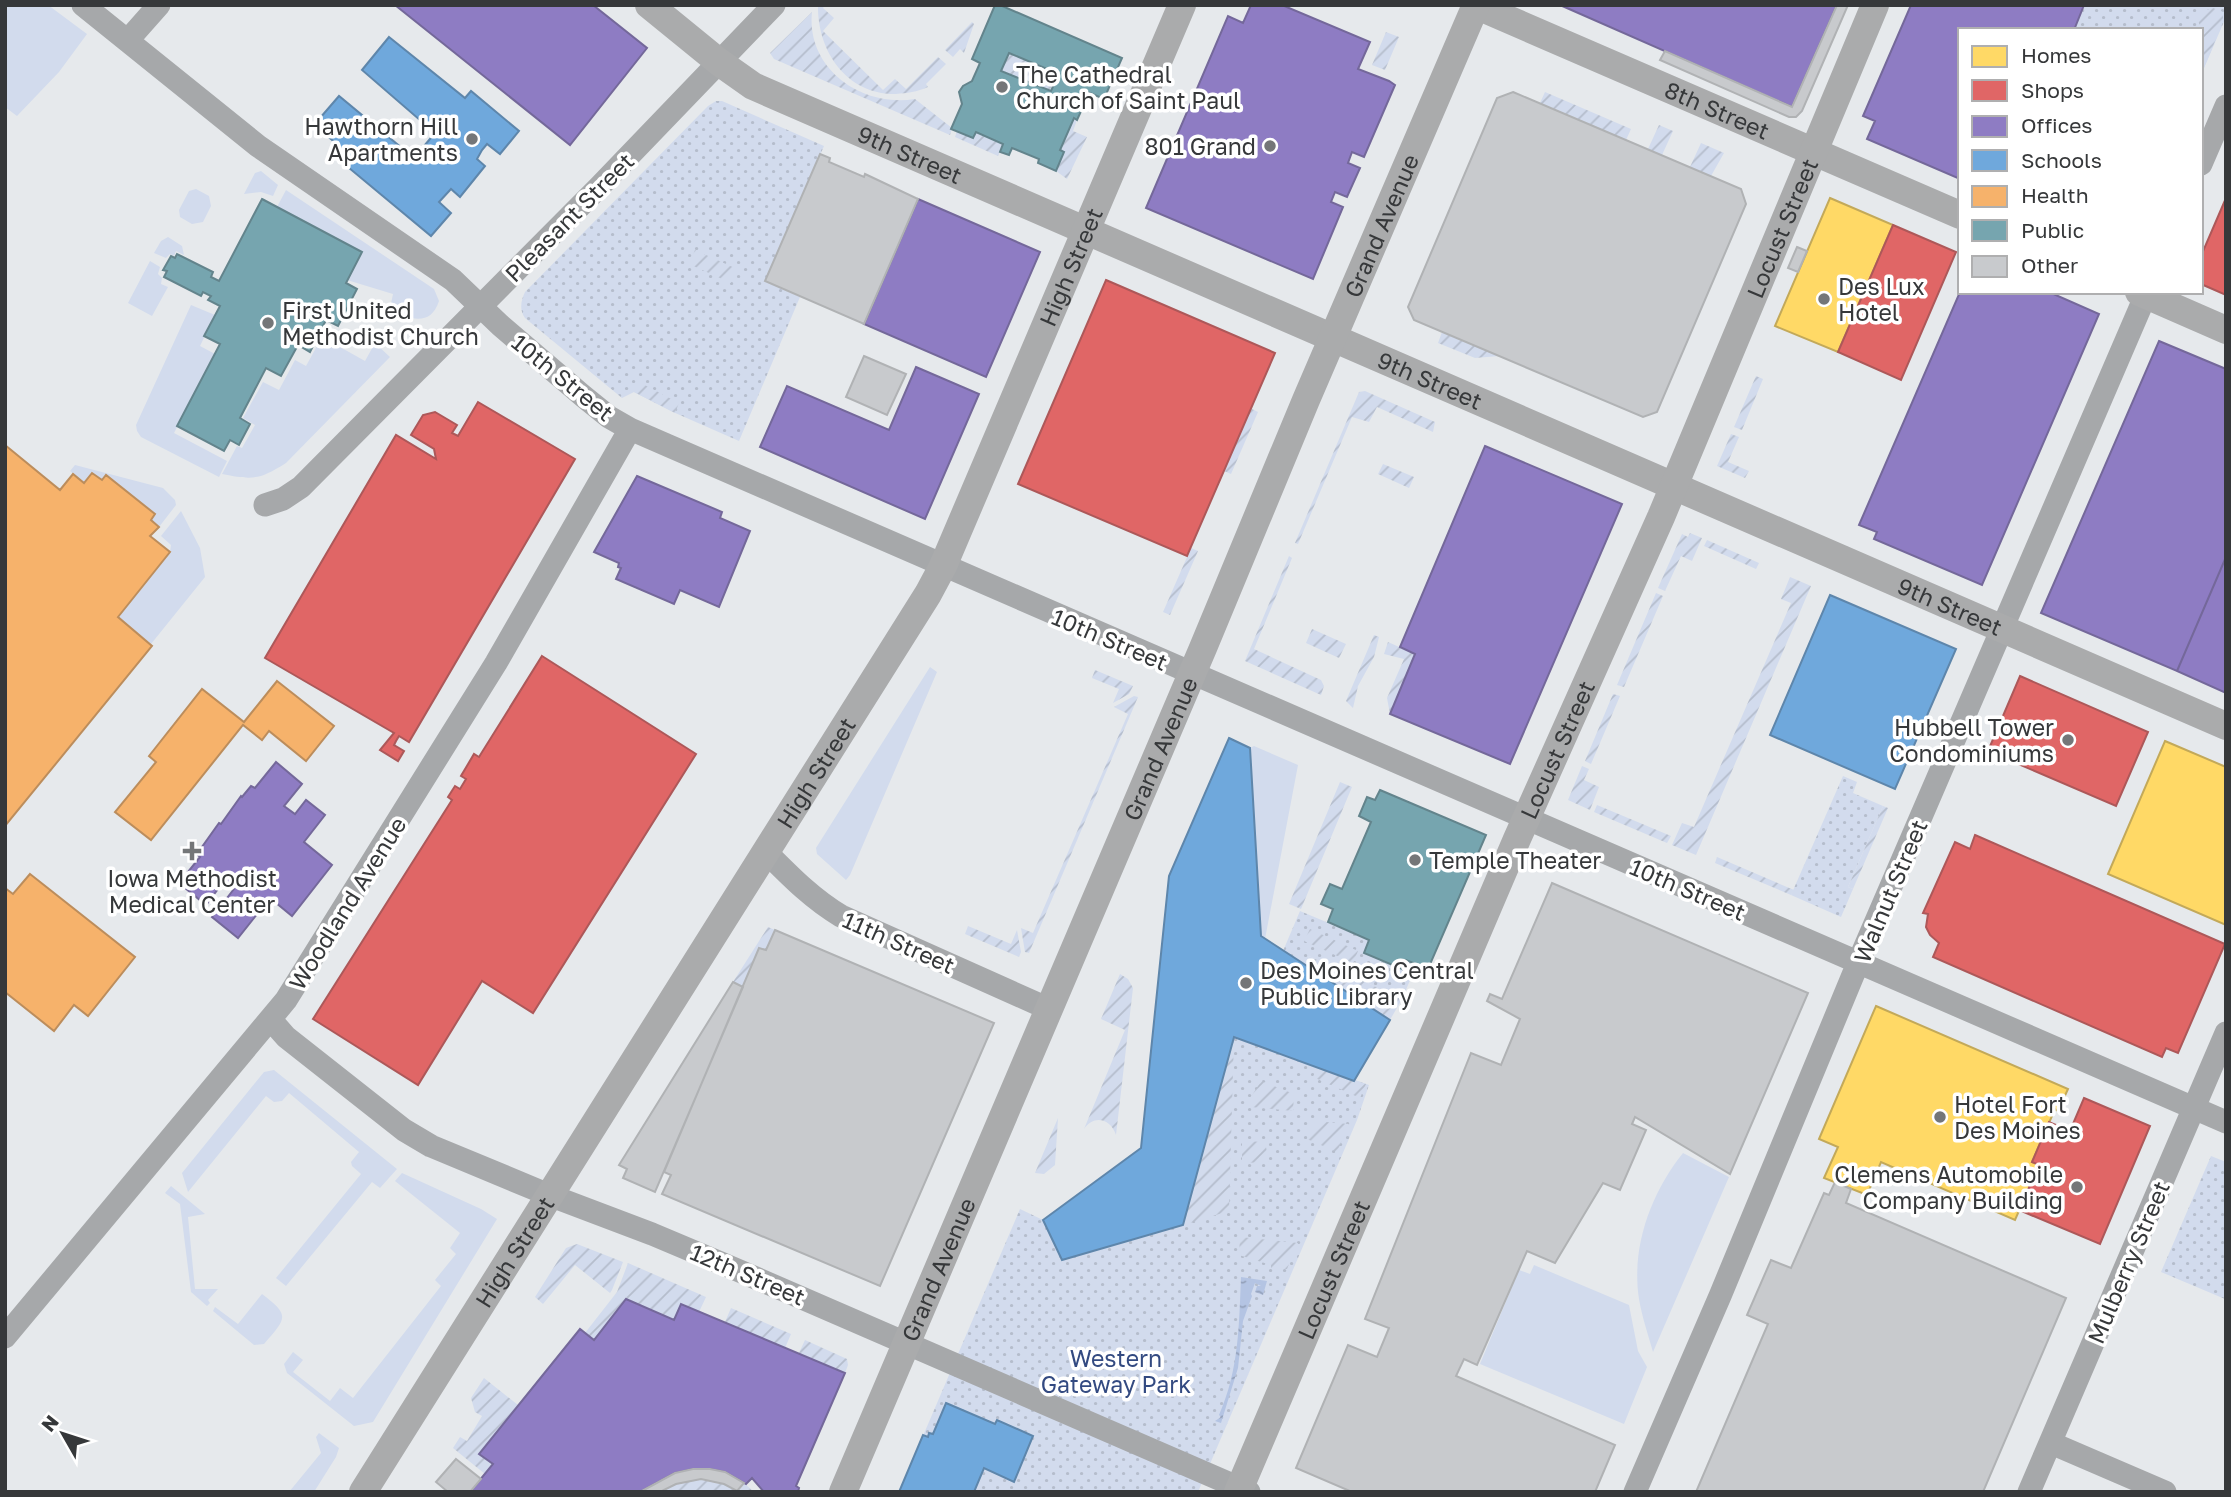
<svg xmlns="http://www.w3.org/2000/svg" width="2231" height="1497" font-family="'Golos Text',sans-serif">
  <style>
    .grass { fill: #d2dbed }
    .park { fill: url(#park-dots) }
    .garden { fill: url(#garden-furrows) }
    .water { fill: url(#water-ripples) }
    .homes { fill: #ffd966; stroke: #c3a959; stroke-width: 2 }
    .shops { fill: #e06666; stroke: #ad5859; stroke-width: 2 }
    .offices { fill: #8e7cc3; stroke: #74689a; stroke-width: 2 }
    .schools { fill: #6fa8dc; stroke: #5e86ab; stroke-width: 2 }
    .health { fill: #f6b26b; stroke: #bc8d5c; stroke-width: 2 }
    .public { fill: #76a5af; stroke: #63848c; stroke-width: 2; fill-rule: evenodd }
    .building { fill: #c8cacd; stroke: #b0b2b4; stroke-width: 2 }
    .lines { fill: none; stroke-linecap: round; stroke-linejoin: round }
    .minor { stroke: #a6a8aa; stroke-width: 23 }
    .major { stroke: #aaabac; stroke-width: 28 }
    .poi-dot { fill: #747678; stroke: #fff; stroke-width: 2.5 }
    .labels { text-anchor: middle; dominant-baseline: central; stroke-width: 7; stroke-linejoin: round; paint-order: stroke }
    .poi-label { font-size: 23px; fill: #36383a; stroke: #fff; text-anchor: start }
    .street-label { font-size: 23px; fill: #36383a; stroke: #fff }
    .park-label { font-size: 23px; fill: #334a81; stroke: #fff }
  </style>
  <defs>
    <pattern id="park-dots" width="8" height="8" patternUnits="userSpaceOnUse" patternTransform="scale(1.75)"><rect width="8" height="8" fill="#d2dbed"/><path d="M2 2h.1M6 6h.1" fill="none" stroke="#b5bdcc" stroke-width="1.8" stroke-linecap="round"/></pattern>
    <pattern id="garden-furrows" width="10" height="10" patternUnits="userSpaceOnUse" patternTransform="scale(1.75)"><rect width="10" height="10" fill="#d2dbed"/><path d="M-1 1l2-2M0 10L10 0M9 11l2-2" fill="none" stroke="#b5bdcc"/></pattern>
    <pattern id="water-ripples" width="26" height="14" patternUnits="userSpaceOnUse" patternTransform="scale(1.75)"><rect width="26" height="14" fill="#b4c4e3"/><path d="M2 4q2-2 4 0t4 0M15 11q2-2 4 0t4 0" fill="none" stroke="#93a0b9"/></pattern>
  </defs>
  <rect width="100%" height="100%" fill="#e6e9ec"/>
  <path class="grass" d="M5,5H48L87,34L59,72L17,116L5,107Z
    M261,171L278,185L273,196L261,192L244,194L255,173Z
    M196,189L209,196L211,206L203,222L192,224L180,217L179,210L189,191Z
    M286,190L434,289L439,301C430,328 411,317 389,313L393,294L347,280L362,252L277,207Z
    M168,237L182,246L184,255L176,251L174,256L170,254L166,258L154,253L161,241Z
    M150,261L160,267L158,274L162,278L161,284L168,287L152,316L128,303Z
    M191,305L215,315L200,346L215,354L174,433L227,461L219,477L141,437L137,431L136,425Z
    M322,337L365,361L375,343L390,357L286,463C259,480 253,480 222,474L237,446L242,448L255,425L243,418L263,382L279,390L295,360L306,366Z
    M75,465L163,488L175,500L176,505L159,527L151,520L155,514L107,475L102,480L92,473L84,483L70,471Z
    M181,511L200,548L205,577L151,644L118,617L170,552L171,545L161,536Z
    M930,667L937,672L850,875L846,880L817,854L816,848Z
    M1254,746L1298,765L1265,939L1261,936L1250,748Z
    M274,1070L397,1169L380,1188L372,1182L286,1286L276,1278L361,1174L352,1166L351,1162L359,1152L289,1093L282,1101L274,1102L266,1096L188,1192L182,1173L264,1072Z
    M1683,1153L1729,1177L1653,1352C1648,1334 1642,1317 1639,1299C1631,1247 1651,1193 1683,1153Z
    M402,1173L481,1209L497,1219L373,1422L354,1426L287,1373L284,1364L293,1352L303,1360L293,1372L330,1401L340,1388L353,1398L441,1286L435,1280L456,1254L450,1248L460,1233L395,1181Z
    M171,1186L205,1214L188,1217L195,1289H218L208,1300L210,1303L207,1306L191,1292L180,1204L165,1193Z
    M1534,1265L1629,1305L1638,1351L1647,1367L1624,1424L1480,1364L1519,1270L1530,1274Z
    M262,1294C291,1316 286,1318 264,1344L254,1345L213,1311L215,1307L238,1324Z
    M319,1433L339,1448L336,1457L314,1492H289L321,1453L316,1437Z"/>
  <path class="park" d="M2084,5H2226V17L2201,75V30H2074Z
    M716,101H722L824,146L765,281L800,297L739,441L673,412L634,392L622,398L525,318C519,310 521,300 525,292L708,106Z
    M1843,776L1857,782L1853,793L1883,806L1848,887L1853,889L1841,917L1791,895Z
    M1300,911L1369,940L1364,953L1402,969L1406,960L1417,964L1402,999L1309,956L1305,965L1283,951Z
    M1234,1037L1369,1085L1357,1120L1198,1492H899L1020,1209L1043,1220L1062,1260L1183,1225Z
    M2211,1156L2226,1162L2225,1299L2161,1272Z"/>
  <path class="garden" d="M818,5H825L823,8L834,18L823,31L883,90L895,79L906,89L938,57L946,64L926,84L928,87C917,92 907,93 896,94C846,95 817,50 818,5Z
    M2213,8L2223,12V22L2201,75V30L2196,13Z
    M812,12C806,69 862,108 915,99L952,128L950,135L774,59L770,53Z
    M972,22L974,24L964,53L960,49L953,57L945,50Z
    M1386,32L1399,37L1385,70L1372,65Z
    M1009,53L1059,74L1051,91L1001,71Z
    M1545,92L1631,129L1626,140L1540,103Z
    M1074,118L1077,120L1073,131L1087,137L1067,179L1056,171L1064,152L1060,150Z
    M1659,125L1673,131L1662,155L1648,149Z
    M957,131L973,138L976,132L1003,144L998,156L955,137Z
    M1701,143L1724,153L1711,176L1690,167Z
    M695,250L737,269L731,283L689,264Z
    M1442,332L1499,356L1475,358L1438,343Z
    M1756,376L1763,379L1742,430L1734,427Z
    M639,382L679,403L675,413L634,392Z
    M1365,391L1435,422L1433,432L1377,407L1369,422L1352,417L1298,544L1295,543L1359,392Z
    M1250,408L1258,412L1231,474L1224,471Z
    M1731,434L1739,437L1728,462L1749,471L1745,478L1717,466Z
    M1383,464L1414,477L1409,488L1378,474Z
    M1690,533L1702,538L1692,561L1681,556L1665,591L1658,588L1682,534L1688,537Z
    M1707,540L1759,563L1756,569L1704,546Z
    M1191,548L1198,551L1170,615L1163,612Z
    M1289,556L1292,558L1254,649L1321,680L1324,686L1321,695L1245,661Z
    M1790,577L1811,586L1696,855L1672,845L1682,823L1694,827L1791,603L1781,599Z
    M1656,593L1663,596L1624,687L1617,685Z
    M1312,629L1346,644L1339,658L1306,643Z
    M1374,635L1379,637L1374,657L1358,686L1353,708L1346,701Z
    M1388,642L1415,654L1390,714L1387,698L1404,659L1384,654Z
    M1095,670L1133,686L1129,694L1113,703L1119,689L1092,678Z
    M1613,694L1620,696L1591,764L1585,761Z
    M1134,696L1138,697L1029,953L1025,952L1021,928L1033,933L1128,714L1114,707Z
    M1582,766L1589,769L1584,780L1599,787L1590,810L1568,800Z
    M1340,782L1352,787L1301,909L1289,904Z
    M1597,805L1671,836L1667,843L1594,812Z
    M1883,806L1888,808L1853,889L1848,887Z
    M1717,857L1794,890L1791,895L1715,863Z
    M968,926L1011,944L1017,930L1021,952L1019,957L965,934Z
    M768,927L775,930L766,950L760,948L743,987L733,982Z
    M1310,929L1358,951L1353,963L1304,941Z
    M1309,956L1402,999L1390,1020L1305,965Z
    M1120,974L1128,979L1133,988L1116,1135C1111,1119 1094,1114 1084,1129L1125,1030L1101,1019Z
    M1234,1037L1229,1211L1183,1225Z
    M1317,1067L1366,1084L1360,1098L1313,1077Z
    M1261,1081L1294,1094L1293,1111L1251,1107L1255,1100L1251,1097Z
    M1058,1118L1055,1165L1044,1174L1035,1173Z
    M1314,1121L1349,1124L1337,1152L1307,1139Z
    M1242,1141L1265,1142L1269,1162L1242,1163Z
    M1240,1237L1298,1243L1287,1269L1271,1268V1265L1239,1255Z
    M577,1244L623,1262L612,1290L610,1293L575,1265L543,1304L535,1297L566,1248Z
    M628,1263L706,1297L699,1312L681,1304L674,1320L626,1300L594,1340L585,1333L617,1292Z
    M731,1308L791,1334L785,1348L725,1322Z
    M805,1340L847,1359L848,1365L845,1373L799,1353Z
    M484,1378L518,1405L479,1453L493,1464L485,1474L453,1448L460,1437L467,1441L482,1416L475,1412L471,1398Z
    M701,1479L724,1484L737,1491L744,1483L754,1492H660L676,1484Z"/>
  <path class="water" d="M1241,1277L1267,1281L1263,1295L1255,1292L1257,1286H1261L1255,1283L1251,1294L1252,1296L1243,1321L1238,1368L1221,1423L1215,1421L1221,1417L1219,1415C1239,1370 1239,1325 1241,1277Z"/>
  <path class="homes" d="M1830,198L1893,225L1838,352L1775,326Z
    M2165,741L2226,767V925L2108,874Z
    M1876,1006L2068,1089L2058,1111L2055,1109L2032,1162L2039,1165L2015,1220L1881,1162L1867,1195L1824,1178L1838,1147L1819,1139Z"/>
  <path class="shops" d="M2226,198V295L2201,284V256Z
    M1893,225L1956,252L1901,380L1838,352Z
    M1106,280L1275,353L1187,556L1018,484Z
    M478,402L575,459L409,742L399,736L396,741L394,745L404,751L398,761L380,750L394,733L265,658L396,435L436,459L434,449L411,435L423,415L435,412L457,425L452,433L458,436Z
    M542,656L696,754L533,1013L482,981L418,1085L313,1019L452,800L448,797L455,786L460,789L466,779L461,776L474,754L479,757Z
    M2020,676L2148,732L2116,806L1988,751Z
    M1975,835L2225,944L2178,1053L2166,1048L2162,1057L1933,957L1939,943L1930,935L1926,927L1928,914L1923,913L1955,842L1970,849Z
    M2084,1098L2150,1126L2100,1244L2019,1210L2039,1165L2032,1162L2049,1122L2070,1131Z"/>
  <path class="offices" d="M395,5H593L647,48L570,145Z
    M1251,5H1282L1370,42L1358,69L1389,81L1395,85L1364,157L1352,152L1348,163L1360,168L1347,197L1335,192L1331,202L1343,207L1313,279L1146,208L1228,16L1243,23Z
    M1560,5H1837L1792,107Z
    M1911,5H2084L2074,30H1960V179L1867,139L1875,121L1863,116Z
    M918,199L1040,252L986,377L864,324Z
    M1960,292H2049L2099,314L1982,585L1874,539L1877,532L1859,525Z
    M2159,341L2226,369V557L2177,671L2041,613Z
    M916,367L979,394L925,519L760,447L787,386L889,430Z
    M1485,446L1622,504L1510,764L1390,714L1415,654L1400,647Z
    M637,476L722,512L720,518L750,531L719,607L680,590L674,604L616,579L621,568L618,567L619,563L594,552Z
    M2226,557V693L2177,671Z
    M276,762L302,784L284,806L295,814L306,800L325,815L304,842L332,865L292,916L270,898L238,938L212,917L234,889L224,881L206,905L179,883L200,857L197,854L219,823L221,824L241,796L242,797L251,786L255,788Z
    M626,1299L674,1320L681,1304L845,1373L796,1486L799,1488L798,1492H764L752,1478L746,1484L725,1472L710,1469H693L675,1473L640,1492H470L493,1464L479,1454L580,1329L594,1340Z"/>
  <path class="schools" d="M389,37L465,98L471,91L519,131L500,154L487,144L482,150L477,159L485,166L460,197L451,189L439,202L451,213L431,236L331,153L338,145L314,125L339,96L414,158L435,133L362,70Z
    M1830,595L1956,649L1895,789L1770,735Z
    M1229,738L1250,748L1261,936L1390,1020L1354,1081L1234,1037L1183,1225L1062,1260L1043,1220L1141,1148L1169,876Z
    M946,1403L995,1424L997,1420L1033,1436L1014,1482L984,1468L974,1492H899L923,1435L928,1437L929,1433L933,1434Z"/>
  <path class="health" d="M5,445L60,490L73,474L84,483L92,473L102,480L106,475L155,514L151,520L159,527L150,536L170,552L118,617L152,646L5,826Z
    M277,681L334,726L306,761L269,731L262,740L243,725L151,840L115,812L156,762L149,756L202,689L244,722Z
    M30,874L135,957L88,1016L74,1005L54,1031L5,992V888L13,894Z"/>
  <path class="public" d="M995,5H1000L1122,58L1104,99L1083,90L1076,104L1083,107L1077,120L1074,118L1060,150L1064,152L1056,171L1038,163L1039,159L1012,148L1009,155L1000,152L1003,144L976,132L973,138L951,129L962,104L959,92L963,86L972,81L980,63L972,59ZM1009,53L1059,74L1051,91L1001,71Z
    M262,199L362,252L346,283L357,289L338,326L326,320L310,352L298,345L281,376L266,368L240,418L250,424L239,445L230,440L224,451L177,426L220,344L204,336L220,306L208,300L211,296L203,292L201,296L164,277L167,271L163,270L171,256L175,258L177,254L213,272L211,277L219,281Z
    M1380,790L1486,835L1428,969L1406,960L1402,969L1364,953L1369,940L1328,922L1333,909L1321,904L1330,884L1342,889L1371,822L1359,816L1367,797L1375,800Z"/>
  <path class="building" d="M1837,5H1848L1802,111L1796,117H1789L1660,60L1665,51L1792,107Z
    M1513,92L1741,189L1746,204L1657,412L1643,417L1414,320L1408,307L1497,98Z
    M820,154L830,158L829,162L864,177L865,174L918,199L864,324L765,281Z
    M1797,247L1807,251L1798,272L1788,268Z
    M864,356L906,374L887,415L846,397Z
    M1552,883L1808,993L1730,1174L1635,1117L1632,1124L1646,1130L1620,1190L1603,1183L1555,1263L1527,1251L1477,1365L1464,1359L1456,1376L1615,1445L1595,1492H1352L1296,1468L1348,1345L1377,1357L1389,1328L1365,1319L1471,1053L1501,1065L1520,1019L1487,1001L1490,994L1502,999Z
    M775,930L994,1023L880,1286L662,1194L671,1175L664,1172L759,948L766,950Z
    M733,982L743,987L655,1192L623,1178L627,1169L619,1165Z
    M1835,1182L1851,1189L1846,1203L2066,1298L1983,1492H1696L1768,1324L1747,1315L1771,1260L1791,1268L1824,1193L1829,1195Z
    M456,1459L481,1479L470,1492H448L436,1482Z
    M693,1469H710L725,1472L744,1483L737,1491L724,1484L701,1479L676,1484L660,1492H640L675,1473Z"/>
  <g class="lines">
    <path class="minor" d="M83,5L258,146L453,280L500,325L583,396L609,417L630,429L2226,1122
      M128,40L159,5
      M2201,164L2226,106
      M265,505L283,499L301,487L599,187L774,5
      M765,851C789,875 812,899 841,916L1049,1009
      M271,1020L286,1037L404,1130L431,1146L549,1195L652,1234L721,1263L1249,1492
      M5,1337L286,1000L496,663L630,429
      M2051,1443L2165,1492
      M1635,1492L1720,1296L1858,963L2147,292
      M2029,1492L2226,1033"/>
    <g class="major">
      <path id="s1" d="M649,5L719,62L753,86L2226,726"/>
      <path id="s2" d="M1475,5L1960,215"/>
      <path d="M2139,292L2226,330"/>
      <path id="s3" d="M363,1492L928,594L943,566L1182,5"/>
      <path id="s4" d="M843,1492L1203,648L1306,400L1476,5"/>
      <path id="s5" d="M1238,1492L1517,839L1661,517L1875,5"/>
    </g>
  </g>
  <g class="poi-dot">
    <circle cx="1002" cy="87" r="7"/>
    <circle cx="472" cy="139" r="7"/>
    <circle cx="1270" cy="146" r="7"/>
    <circle cx="1824" cy="299" r="7"/>
    <circle cx="268" cy="323" r="7"/>
    <circle cx="2068" cy="740" r="7"/>
    <path d="M188.5 840.5h7v7h7v7h-7v7h-7v-7h-7v-7h7z"/>
    <circle cx="1415" cy="860" r="7"/>
    <circle cx="1246" cy="983" r="7"/>
    <circle cx="1940" cy="1117" r="7"/>
    <circle cx="2077" cy="1187" r="7"/>
  </g>
  <g class="labels">
    <g class="poi-label">
      <text x="1016" y="74">The Cathedral<tspan x="1016" dy="26">Church of Saint Paul</tspan></text>
      <text x="458" y="126" text-anchor="end">Hawthorn Hill<tspan x="458" dy="26">Apartments</tspan></text>
      <text x="1256" y="146" text-anchor="end">801 Grand</text>
      <text x="1838" y="286">Des Lux<tspan x="1838" dy="26">Hotel</tspan></text>
      <text x="282" y="310">First United<tspan x="282" dy="26">Methodist Church</tspan></text>
      <text x="2054" y="727" text-anchor="end">Hubbell Tower<tspan x="2054" dy="26">Condominiums</tspan></text>
      <text x="1429" y="860">Temple Theater</text>
      <text x="192" y="878" text-anchor="middle">Iowa Methodist<tspan x="192" dy="26">Medical Center</tspan></text>
      <text x="1260" y="970">Des Moines Central<tspan x="1260" dy="26">Public Library</tspan></text>
      <text x="1954" y="1104">Hotel Fort<tspan x="1954" dy="26">Des Moines</tspan></text>
      <text x="2063" y="1174" text-anchor="end">Clemens Automobile<tspan x="2063" dy="26">Company Building</tspan></text>
    </g>
    <g class="street-label">
      <text stroke="none"><textPath href="#s2" startOffset="264">8th Street</textPath></text>
      <text stroke="none"><textPath href="#s1" startOffset="303">9th Street</textPath></text>
      <text transform="translate(569 217) rotate(-45)">Pleasant Street</text>
      <text stroke="none"><textPath href="#s4" startOffset="1376">Grand Avenue</textPath></text>
      <text stroke="none"><textPath href="#s5" startOffset="1376">Locust Street</textPath></text>
      <text stroke="none"><textPath href="#s3" startOffset="1418">High Street</textPath></text>
      <text transform="translate(563 377) rotate(39)">10th Street</text>
      <text stroke="none"><textPath href="#s1" startOffset="870">9th Street</textPath></text>
      <text stroke="none"><textPath href="#s1" startOffset="1437">9th Street</textPath></text>
      <text transform="translate(1110 639) rotate(23)">10th Street</text>
      <text stroke="none"><textPath href="#s4" startOffset="808">Grand Avenue</textPath></text>
      <text stroke="none"><textPath href="#s5" startOffset="808">Locust Street</textPath></text>
      <text stroke="none"><textPath href="#s3" startOffset="850">High Street</textPath></text>
      <text transform="translate(1688 889) rotate(23)">10th Street</text>
      <text transform="translate(1890 891) rotate(-67)">Walnut Street</text>
      <text transform="translate(347 903) rotate(-58)">Woodland Avenue</text>
      <text transform="translate(899 942) rotate(24)">11th Street</text>
      <text stroke="none"><textPath href="#s3" startOffset="284">High Street</textPath></text>
      <text transform="translate(2128 1262) rotate(-67)">Mulberry Street</text>
      <text stroke="none"><textPath href="#s4" startOffset="242">Grand Avenue</textPath></text>
      <text stroke="none"><textPath href="#s5" startOffset="242">Locust Street</textPath></text>
      <text transform="translate(748 1274) rotate(23)">12th Street</text>
    </g>
    <g class="park-label">
      <text x="1116" y="1358">Western<tspan x="1116" dy="26">Gateway Park</tspan></text>
    </g>
  </g>
  <rect width="2231" height="1497" fill="none" stroke="#36383a" stroke-width="14"/>
  <rect x="1958" y="28" width="245" height="266" fill="#ffffff" stroke="#afafb0" stroke-width="2"/>
  <rect x="1972" y="46" width="35" height="21" fill="#ffd966" stroke="#afafb0" stroke-width="2"/>
  <text x="2021" y="63" font-size="21" fill="#36383a">Homes</text>
  <rect x="1972" y="80" width="35" height="21" fill="#e06666" stroke="#afafb0" stroke-width="2"/>
  <text x="2021" y="98" font-size="21" fill="#36383a">Shops</text>
  <rect x="1972" y="116" width="35" height="21" fill="#8e7cc3" stroke="#afafb0" stroke-width="2"/>
  <text x="2021" y="133" font-size="21" fill="#36383a">Offices</text>
  <rect x="1972" y="150" width="35" height="21" fill="#6fa8dc" stroke="#afafb0" stroke-width="2"/>
  <text x="2021" y="168" font-size="21" fill="#36383a">Schools</text>
  <rect x="1972" y="186" width="35" height="21" fill="#f6b26b" stroke="#afafb0" stroke-width="2"/>
  <text x="2021" y="203" font-size="21" fill="#36383a">Health</text>
  <rect x="1972" y="220" width="35" height="21" fill="#76a5af" stroke="#afafb0" stroke-width="2"/>
  <text x="2021" y="238" font-size="21" fill="#36383a">Public</text>
  <rect x="1972" y="256" width="35" height="21" fill="#c8cacd" stroke="#afafb0" stroke-width="2"/>
  <text x="2021" y="273" font-size="21" fill="#36383a">Other</text>
  <g transform="translate(63 1434) rotate(309)" stroke="#ffffff" stroke-width="5" paint-order="stroke">
  <path d="M0-5L12 26L0 18L-12 26Z" fill="#36383a"/>
  <text y="-10" font-size="19" font-weight="bold" text-anchor="middle" fill="#36383a">N</text>
  </g>
</svg>
